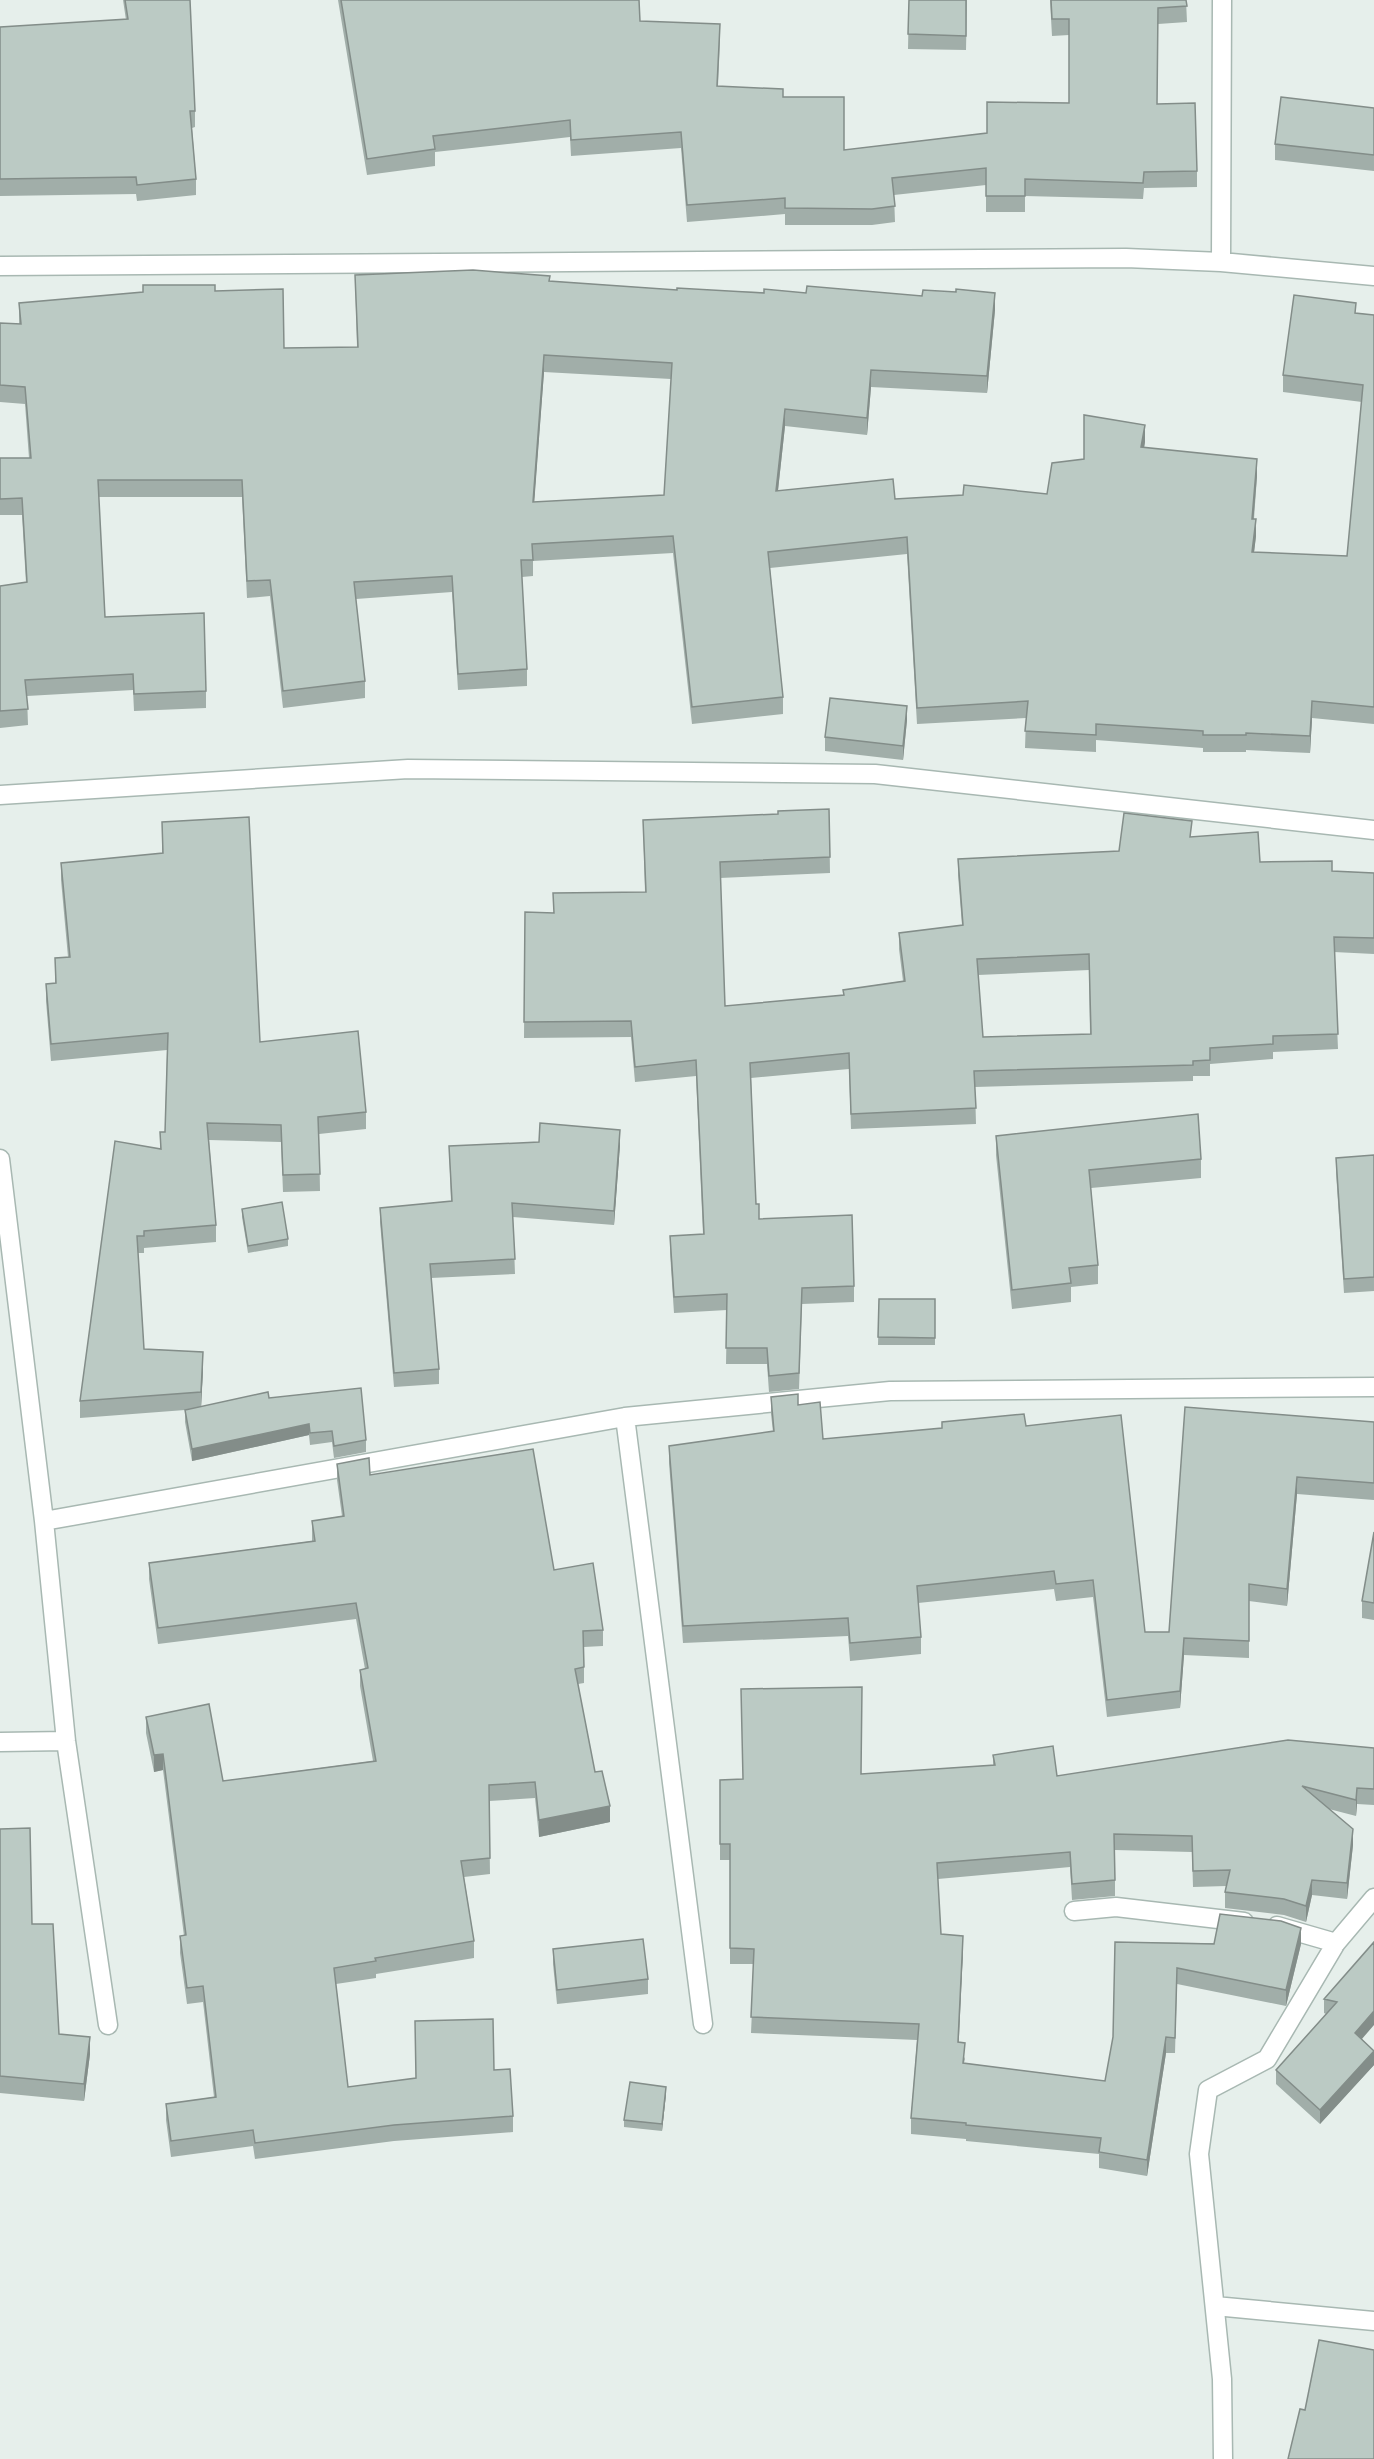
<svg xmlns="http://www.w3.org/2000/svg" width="1374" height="2459" font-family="'DM Sans',sans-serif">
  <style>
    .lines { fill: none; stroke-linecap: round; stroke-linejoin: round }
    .street-casing { stroke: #a8b8b2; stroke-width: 21 }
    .street { stroke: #fff; stroke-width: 18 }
    .wall { fill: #a1aea9; fill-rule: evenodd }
    .shaded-wall { fill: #838d89 }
    .building { fill: #bbcac4; stroke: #838d89; stroke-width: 1.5; fill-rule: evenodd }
  </style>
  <rect width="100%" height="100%" fill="#e6efeb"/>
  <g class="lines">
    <g class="street-casing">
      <path id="street" d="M1221,262L1222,0
        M0,266L1126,258L1221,262L1374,276
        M0,795L408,769L875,774L1374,830
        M0,1159L44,1521L66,1741L108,2025
        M625,1417L703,2024
        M44,1521L625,1417L890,1391L1374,1387
        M0,1742L66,1741
        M1074,1911L1116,1907L1244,1922
        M1277,1926L1336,1943
        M1215,2306L1374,2321
        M1223,2459L1222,2379L1199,2154L1208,2090L1267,2059L1336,1943L1374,1898"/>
    </g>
    <use href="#street" class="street"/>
  </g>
  <path class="wall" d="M123,0H190L195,111V127L192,128L196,179V195L137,201L136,194L0,196V27L126,20Z
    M338,0H639L640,21L720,40L718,86L783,97L844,150L987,133L1069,103V35L1052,36L1050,0H1186L1187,22L1158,24L1157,104L1197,171V187L1144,188L1143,199L1025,196V212H986V185L894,195L895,222L872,225H785V214L687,222L681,148L571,156L570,137L435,152V166L367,175Z
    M909,0H967L966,50L908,49Z
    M1374,108V171L1275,160V144Z
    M355,275L550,281L677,290L806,293L995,310L987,393L871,387L867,435L785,426L778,491L895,499L1047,494L1084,459L1145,442L1144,448L1257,476L1254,519L1256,536L1254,552L1347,556L1362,402L1283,392V375L1356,313L1374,315V724L1312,718L1310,753L1246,750V752H1203V748L1096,740V752L1025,748L1026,718L917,724L907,554L770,568L783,697V714L692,724L673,553L533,561V576L522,577L527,669V686L458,690L452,592L356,599L365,681V698L283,708L270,596L247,598L242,497H98L105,617L206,691V708L134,711L133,690L27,696L28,725L0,728V586L26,583L22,515H0V458H29L25,404L0,402V323L19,324V303L215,291L284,348L357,347ZM544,372L671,379L664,495L534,502Z
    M907,720L903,760L825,751V737Z
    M829,809L830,873L720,878L725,1006L843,995V990L903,981L899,949V933L962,925L958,875V859L1119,851L1192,837L1260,862L1332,871L1374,873V954L1334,952L1338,1049L1273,1052V1059L1210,1064V1076H1193V1081L975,1087L976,1124L851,1129L849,1069L751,1078L756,1204L759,1219L854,1286V1302L802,1304L799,1389L769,1392L767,1364H726L727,1310L674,1313L670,1252V1236L703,1234L696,1076L635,1082L631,1037L524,1038L525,912L554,913L645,892L643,820L778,814ZM1089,970L1090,1034L983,1037L978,975Z
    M162,822L260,1042L366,1112V1129L319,1134L320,1191L283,1192L281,1142L209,1140L216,1225V1242L144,1248V1253H138L144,1349L203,1369L201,1407L269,1398L366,1440V1452L334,1458L332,1442L310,1445L309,1435L192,1461L185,1422V1410L80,1418V1401L160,1149V1132H165L167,1050L51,1061L46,1001V984L55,983V958L68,957L61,880V863L162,854Z
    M996,1136L1201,1159V1178L1091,1188L1098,1265V1284L1071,1287V1302L1012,1309L996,1155Z
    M620,1145L614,1225L513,1217L515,1274L431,1278L439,1369V1384L394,1387L380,1222V1208L451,1201L449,1146Z
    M1374,1155V1291L1344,1293L1336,1172V1158Z
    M242,1209L288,1239V1246L248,1253L242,1217Z
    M879,1299H935V1345H878Z
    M771,1397L798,1405L823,1439L942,1428V1422L1026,1426L1145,1632H1169L1185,1407L1374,1422V1500L1297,1494L1287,1606L1249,1601V1658L1184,1655L1180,1708L1107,1717L1093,1597L1056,1601L1054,1589L918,1603L921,1637V1654L850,1661L848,1636L683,1643L669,1463V1446L773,1432L771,1414Z
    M337,1464L370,1475L554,1570L603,1630V1646L584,1647V1683L578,1684L595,1772L610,1822L539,1837L535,1798L489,1801L490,1874L464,1877L474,1941V1958L376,1974V1978L336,1984L348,2087L494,2070L513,2116V2132L394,2141L255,2159L253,2146L171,2157L166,2120V2104L214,2097L203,2002L187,2004L180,1953V1936H184L163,1770L154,1772L146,1733V1717L223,1781L373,1761L360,1686V1670L365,1669L356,1619L158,1644L149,1579V1563L312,1541V1521L342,1516L337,1480Z
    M1374,1532V1620L1362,1618V1601Z
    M1374,1748V1805L1357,1804L1356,1816L1329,1809L1353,1845L1347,1899L1312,1895L1306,1922L1284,1915L1225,1908V1892L1226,1886L1193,1887L1192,1852L1115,1850V1896L1072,1900L1070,1867L938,1879L941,1934L963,1951L958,2042L965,2059L964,2063L1105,2081L1113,2037L1115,1942L1301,1944L1286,2006L1177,1984L1175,2053H1166L1147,2176L1099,2168V2154L966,2141V2139L911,2134V2118L917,2040L751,2033L754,1964H730V1860H720V1780L862,1774L993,1765V1755L1057,1776Z
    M0,1829L32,1924L59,2034L90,2054L84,2101L0,2093Z
    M1374,1942L1362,2039L1374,2051V2065L1320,2124L1276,2084V2070L1326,2014L1324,2013V1999Z
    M553,1949L648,1979V1994L557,2004L553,1964Z
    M666,2094L662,2131L624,2127V2120Z"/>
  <path class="shaded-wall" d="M995,293V310L987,393V376Z
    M544,355V372L533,519V502Z
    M871,370V387L867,435V418Z
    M785,409V426L776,508V491Z
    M1145,425V442L1141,464V447Z
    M1257,459V476L1252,536V519Z
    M1256,519V536L1252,569V552Z
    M1312,701V718L1310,753V736Z
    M907,706V720L903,760V746Z
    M620,1130V1145L614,1225V1211Z
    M203,1352V1369L201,1409V1392Z
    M309,1424V1435L192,1461V1449Z
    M1297,1477V1494L1287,1606V1589Z
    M1184,1638V1655L1180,1708V1691Z
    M163,1754V1770L154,1772V1755Z
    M1357,1788V1804L1356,1816V1800Z
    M610,1806V1822L539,1837V1820Z
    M1353,1829V1845L1347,1899V1883Z
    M1312,1880V1895L1306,1922V1906Z
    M1301,1928V1944L1286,2006V1990Z
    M963,1936V1951L958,2058V2042Z
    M1374,2011V2025L1355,2047V2033Z
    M90,2037V2054L84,2101V2084Z
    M1166,2037V2053L1147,2176V2160Z
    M1374,2051V2065L1320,2124V2110Z
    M666,2087V2094L662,2131V2124Z"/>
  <path class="building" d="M125,0H190L195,111H190L196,179L137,185L136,177L0,179V27L128,19Z
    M341,0H639L640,21L720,24L717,86L783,89V97H844V150L987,133V102L1069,103V19H1052L1051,0H1186L1187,6L1158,8L1157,104L1195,103L1197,171L1144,172L1143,183L1025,179V196H986V168L892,178L895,206L872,209L785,208V198L687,205L681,132L571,140L570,120L433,136L435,149L367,159Z
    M909,0H966V36L908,34Z
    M1281,97L1374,108V155L1275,144Z
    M473,270L550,276L549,281L677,290V288L764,293V289L806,293L807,286L922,296L923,290L956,292V289L995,293L987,376L871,370L867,418L785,409L776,491L893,479L895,499L963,495L964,485L1047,494L1052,463L1084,459V415L1145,425L1141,447L1257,459L1252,519H1256L1252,552L1347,556L1363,385L1283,375L1294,295L1356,303L1355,313L1374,315V707L1312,701L1310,736L1246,733V735H1203V731L1096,724V735L1025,731L1028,701L917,708L907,537L768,552L783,697L692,707L673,536L532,544L533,560H521L527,669L458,674L452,576L354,582L365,681L283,691L270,580L247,581L242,480H98L105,617L204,613L206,691L134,694L133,674L25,680L28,709L0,711V586L27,582L22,498L0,499V458H31L25,387L0,385V323L21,324L19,303L143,292V285H215V291L283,289L284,348L358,347L355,275ZM544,355L672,363L664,495L533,502Z
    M830,698L907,706L903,746L825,737Z
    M829,809L830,857L720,862L725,1006L844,995L843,990L905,981L899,933L963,925L958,859L1119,851L1124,813L1192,821L1190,837L1258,832L1260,862L1332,861V871L1374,873V938L1334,937L1338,1034L1273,1036V1044L1210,1048V1060L1193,1061V1065L974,1071L976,1108L851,1114L849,1053L750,1063L756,1204H759V1219L852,1215L854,1286L802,1288L799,1373L769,1376L767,1348H726L727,1294L674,1297L670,1236L704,1234L696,1060L635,1067L631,1021L524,1022L525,912L554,913L553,893L646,892L643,820L778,814V811ZM1089,954L1091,1034L983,1037L977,959Z
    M249,817L260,1042L358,1031L366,1112L318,1117L320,1174L283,1175L281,1125L207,1123L216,1225L144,1231V1236H137L144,1349L203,1352L201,1392L80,1401L115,1141L161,1149L160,1132H165L168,1033L51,1044L46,984L56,983L55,958L70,957L61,863L163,853L162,822Z
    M1198,1114L1201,1159L1089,1170L1098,1265L1069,1268L1071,1283L1012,1290L996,1136Z
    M540,1123L620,1130L614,1211L512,1203L515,1259L430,1264L439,1369L394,1373L380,1208L452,1201L449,1146L539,1142Z
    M1374,1155V1277L1344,1279L1336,1158Z
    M282,1202L288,1239L248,1246L242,1209Z
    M879,1299H935V1338L878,1337Z
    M361,1388L366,1440L334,1446L332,1431L310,1433L309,1424L192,1449L185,1410L268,1392L269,1398Z
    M798,1394V1405L820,1402L823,1439L942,1428V1422L1024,1414L1026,1426L1121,1415L1145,1632H1169L1185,1407L1374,1422V1483L1297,1477L1287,1589L1249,1584V1641L1184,1638L1180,1691L1107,1700L1093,1580L1056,1584L1054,1571L917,1586L921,1637L850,1643L848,1618L683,1626L669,1446L774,1431L771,1397Z
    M533,1449L554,1570L593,1563L603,1630L583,1631L584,1667L575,1669L595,1772L602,1771L610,1806L539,1820L535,1782L489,1785L490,1858L461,1861L474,1941L375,1958L376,1961L334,1968L348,2087L416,2078L415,2021L493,2019L494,2070L510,2069L513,2116L394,2125L255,2143L253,2130L171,2141L166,2104L216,2097L203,1986L187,1988L180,1936L186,1935L163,1754L154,1755L146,1717L209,1704L223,1781L376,1761L360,1670L368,1668L356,1603L158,1628L149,1563L315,1541L312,1521L344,1516L337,1464L369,1458L370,1475Z
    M1374,1532V1603L1362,1601Z
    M862,1687L861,1774L995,1765L993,1755L1053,1746L1057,1776L1288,1740L1374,1748V1789L1357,1788L1356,1800L1302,1786L1353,1829L1347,1883L1312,1880L1306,1906L1284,1899L1225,1892L1230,1870L1193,1871L1192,1836L1114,1834L1115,1880L1072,1884L1070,1852L937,1863L941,1934L963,1936L958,2042L965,2043L963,2063L1105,2081L1113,2037L1115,1942L1214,1944L1220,1914L1281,1921L1301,1928L1286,1990L1177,1968L1175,2038L1166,2037L1147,2160L1099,2152L1101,2138L966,2125V2123L911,2118L919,2024L751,2017L754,1949L730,1948V1844H720V1780L743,1779L741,1689Z
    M30,1828L32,1924H53L59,2034L90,2037L84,2084L0,2076V1829Z
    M643,1939L648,1979L557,1990L553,1949Z
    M1374,1942V2011L1355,2033L1374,2051L1320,2110L1276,2070L1337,2002L1324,1999Z
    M630,2082L666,2087L662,2124L624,2120Z
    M1319,2340L1374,2350V2459H1288L1300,2409L1305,2410Z"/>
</svg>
